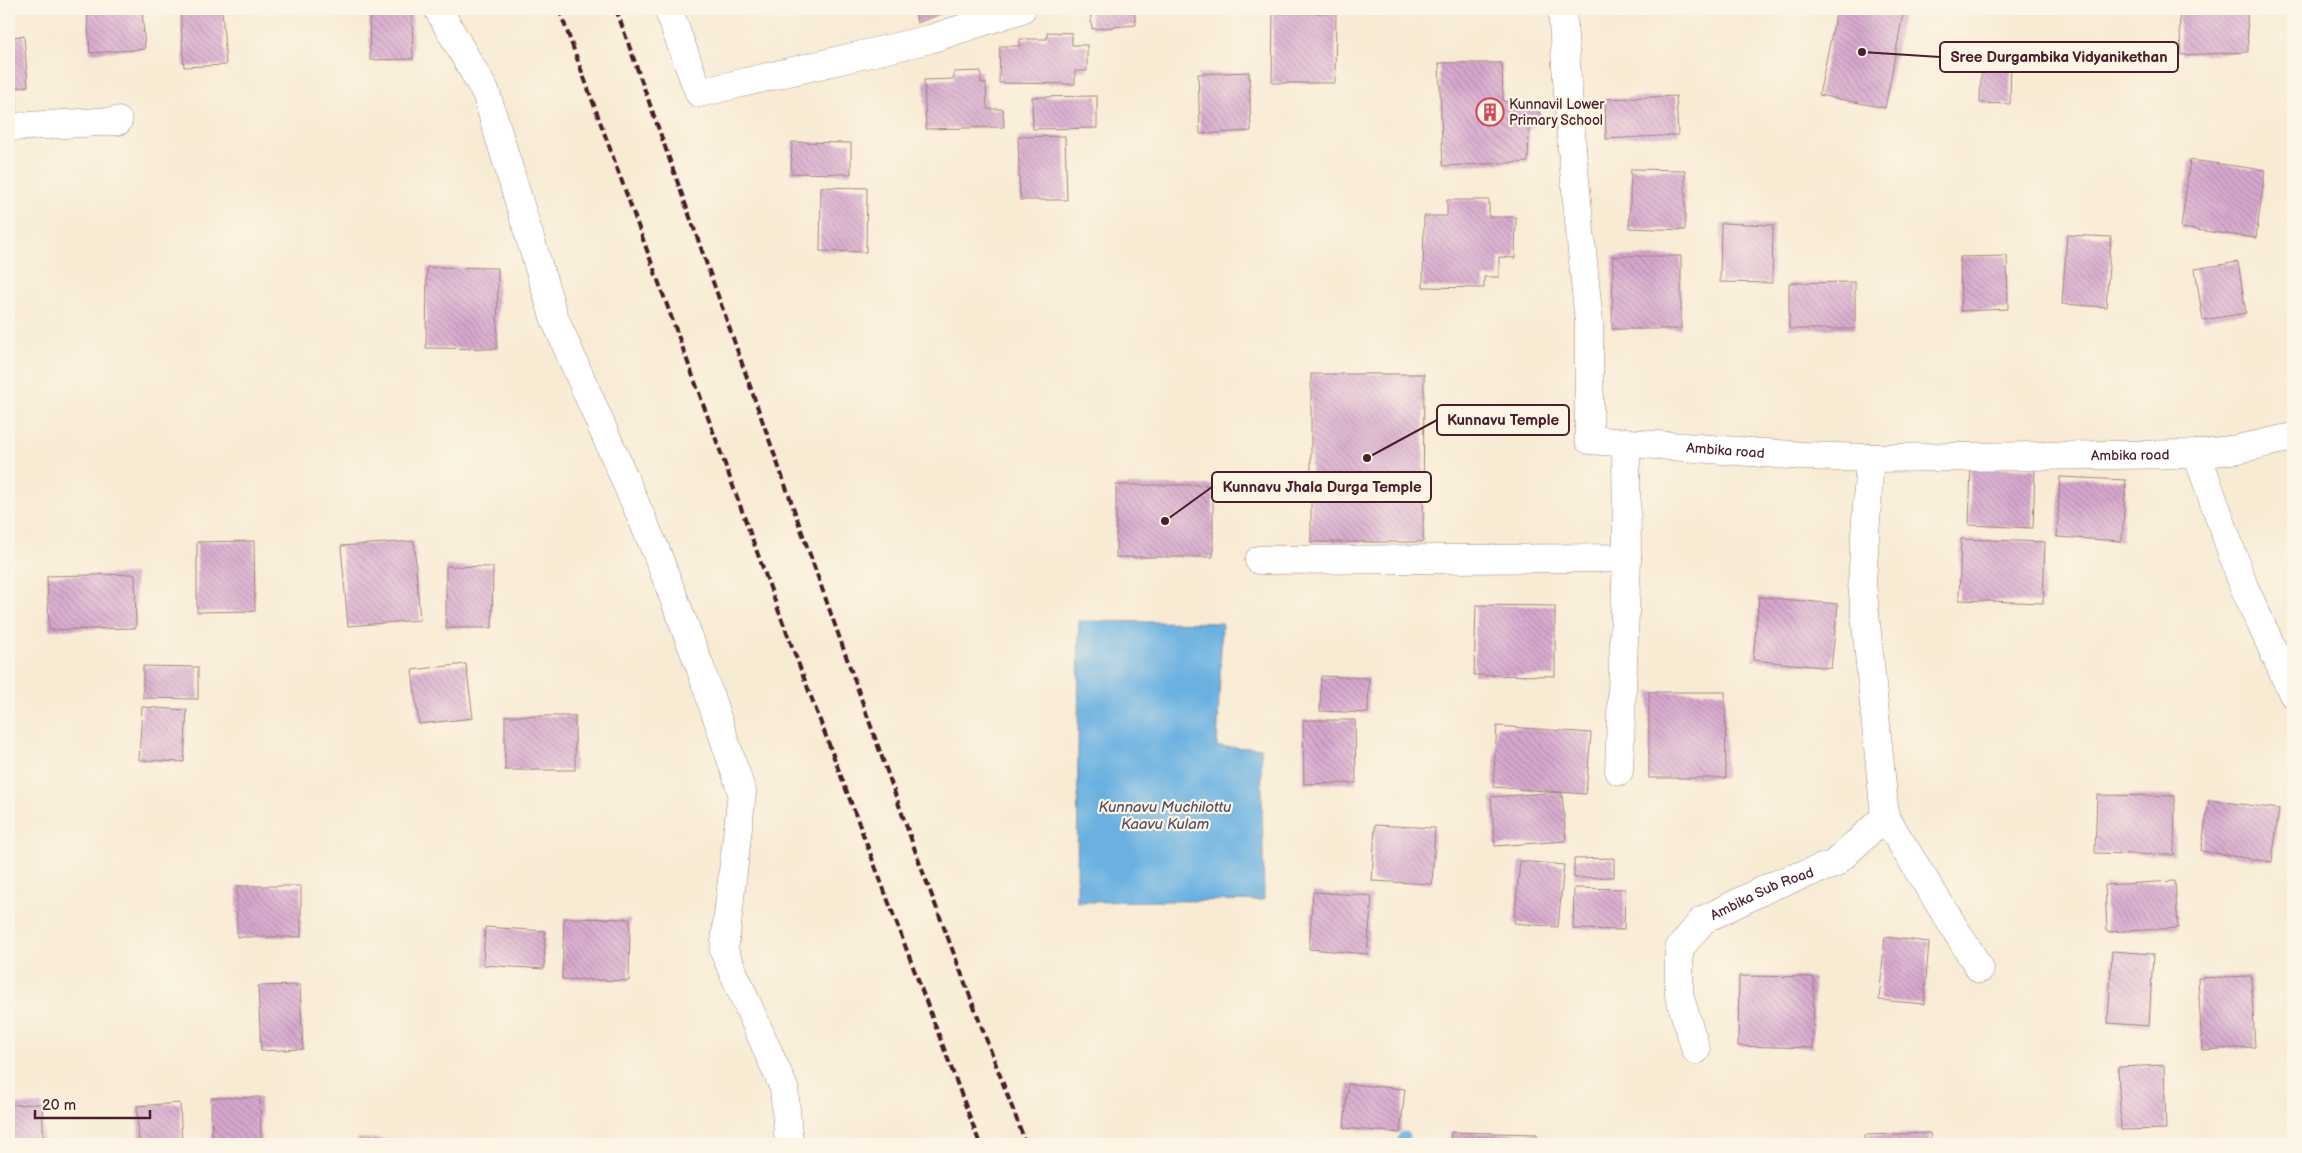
<svg xmlns="http://www.w3.org/2000/svg" width="2302" height="1153" font-family="'Balsamiq Sans',sans-serif">
  <style>
    .water { fill: #6ab1e1; stroke: #5a6886 }
    .lines { fill: none; stroke-linecap: round; stroke-linejoin: round }
    .stream { stroke: #6ab1e1; stroke-width: 11 }
    .building { fill: url(#building-back-hatch) }
    .minor-casing { stroke: #a18580; stroke-width: 29 }
    .minor { stroke: #fff; stroke-width: 28 }
    .rail { stroke: #4a1f2b; stroke-width: 4; stroke-dasharray: 8 4; stroke-linecap: butt }
    .labels { text-anchor: middle; dominant-baseline: central; stroke-width: 4.5; stroke-linejoin: round; paint-order: stroke }
    .poi-label { font-size: 14px; fill: #4a1f2b; stroke: #fcf5e5; text-anchor: start }
    .street-label { font-size: 14px; fill: #4a1f2b; stroke: #fcf5e5 }
    .water-label { font-size: 15px; font-style: italic; fill: #55526b; stroke: #fcf5e5 }
    .leader { fill: none; stroke: #4a1f2b; stroke-width: 2 }
    .callout-dot { fill: #4a1f2b; stroke: #fcf5e5; stroke-width: 2 }
    .callout { fill: #fcf5e5; stroke: #4a1f2b; stroke-width: 2 }
    .callout-label { font-size: 15px; text-anchor: middle; font-weight: bold; fill: #4a1f2b }
  </style>
  <defs>
    <pattern id="building-back-hatch" width="6" height="6" patternUnits="userSpaceOnUse" patternTransform="scale(1.25)"><rect width="6" height="6" fill="#d7a8cf"/><path d="M-1 5l2 2M0 0l6 6M5-1l2 2" fill="none" stroke="#b088a8"/></pattern>
  </defs>
  <rect width="100%" height="100%" fill="#fcf5e5"/>
  <filter id="ink" filterUnits="userSpaceOnUse"><feTurbulence type="fractalNoise" baseFrequency=".02" numOctaves="2"/><feDisplacementMap in="SourceGraphic" scale="10" xChannelSelector="R" yChannelSelector="G"/><feConvolveMatrix kernelMatrix="1 2 1 2 8 2 1 2 1" color-interpolation-filters="sRGB"/></filter>
  <filter id="wash" filterUnits="userSpaceOnUse"><feTurbulence type="fractalNoise" baseFrequency=".0096" numOctaves="4" result="noise"/><feDisplacementMap in="SourceGraphic" scale="20" xChannelSelector="R" yChannelSelector="G"/><feGaussianBlur stdDeviation="1.12" result="paint"/><feColorMatrix in="noise" values="0 0 0 0 0 0 0 0 0 0 0 0 0 0 0 0 0 1.4 0 .05"/><feComposite in="paint" operator="in"/></filter>
  <g filter="url(#wash)">
    <rect width="100%" height="100%" fill="#f8ebd4"/>
    <path class="water" d="M1079,621L1222,623L1217,747L1261,748L1264,900L1077,902Z"/>
    <g class="lines">
      <path class="stream" d="M1402,1144L1404,1137"/>
    </g>
    <g id="blocks">
      <path class="building" d="M87,9H142L145,49L90,53Z
        M180,9H222L226,65L184,67Z
        M369,9H412L413,59L370,60Z
        M915,9H954L917,23Z
        M1090,9H1134L1136,25L1092,29Z
        M1837,9H1904L1885,108L1819,95Z
        M2179,9H2247L2248,52L2181,55Z
        M1273,13H1336L1335,83H1272Z
        M1047,32L1072,33V45H1087V71H1075V84L999,83L1000,46H1020V39H1047Z
        M24,36L28,86L16,88V116H9V37Z
        M1982,53H2011L2010,104L1980,103Z
        M1439,63H1502L1503,101L1537,107L1541,116L1529,130L1528,162L1443,166Z
        M981,71V83H986L987,109H1003L1004,127L926,129L924,80L954,79V72Z
        M1249,72L1251,131L1200,134L1198,74Z
        M1097,96V128L1033,129L1032,97Z
        M1676,96L1678,135L1606,139L1605,99Z
        M1065,136L1067,200H1020L1018,137Z
        M792,142L851,143V174L791,173Z
        M2190,160L2265,170L2256,238L2181,228Z
        M1631,169L1685,170V230L1629,228Z
        M821,187L867,188L866,252L820,251Z
        M1447,200H1489V217H1516L1515,258L1499,257V277H1484V288L1423,287L1424,216H1447Z
        M1721,223L1773,225L1772,283L1720,282Z
        M2067,235L2111,237L2106,307L2062,304Z
        M1613,256H1681V329H1612Z
        M2007,256L2008,309L1961,311L1960,257Z
        M2238,262L2246,313L2203,320L2195,269Z
        M427,267L498,268L497,349L426,348Z
        M1855,282V329H1789V283Z
        M1311,374H1424L1423,542H1311Z
        M1971,467L2035,469L2033,528L1969,525Z
        M2060,477L2126,480L2122,541L2057,537Z
        M1116,485H1213V557H1116Z
        M1961,539L2045,542L2043,603L1959,600Z
        M254,541L255,611L197,612V542Z
        M414,541L420,620L348,626L341,546Z
        M446,566L493,567L492,628H446Z
        M135,574L136,628L49,630L47,576Z
        M1759,597L1838,604L1831,668L1753,660Z
        M1476,605L1555,606V676L1474,675Z
        M466,664L473,718L419,724L412,670Z
        M143,666L198,667V699L143,698Z
        M1321,676L1369,678L1368,713L1320,711Z
        M1649,692H1725L1726,778H1649Z
        M142,707L187,710L184,762L139,760Z
        M505,716H575V770H505Z
        M1303,720H1355L1356,783L1304,784Z
        M1497,726L1591,733L1586,794L1493,787Z
        M1562,792L1566,841L1495,846L1491,797Z
        M2097,795L2175,796L2174,855L2095,853Z
        M2209,800L2279,809L2272,862L2201,851Z
        M1375,825L1435,828L1432,884L1372,881Z
        M1614,858V877L1574,878V859Z
        M1520,861L1564,865L1558,927L1514,923Z
        M2175,881L2178,928L2107,932L2105,885Z
        M237,886H301V937H237Z
        M1574,888L1625,889L1624,930L1573,929Z
        M1313,892L1372,896L1367,954L1309,949Z
        M564,918L630,919L629,981L562,979Z
        M485,927L545,931L544,969L483,965Z
        M1885,937L1929,942L1924,1004L1879,1000Z
        M2112,951L2153,954L2149,1026L2108,1023Z
        M1739,976L1814,977L1813,1048L1738,1046Z
        M2251,976L2255,1047L2202,1050L2198,978Z
        M300,985L303,1049L261,1051L258,986Z
        M2164,1065L2166,1129L2121,1130L2118,1067Z
        M1348,1084L1405,1089L1400,1133L1344,1128Z
        M260,1097L261,1144H212L211,1098Z
        M180,1103L182,1144H139L137,1106Z
        M42,1104L44,1144H9V1105Z
        M1451,1132L1537,1134V1144H1450Z
        M1930,1133L1931,1144H1865V1135Z
        M357,1138L414,1141V1144H357Z"/>
    </g>
  </g>
  <g filter="url(#ink)">
    <use href="#blocks" fill-opacity="0" stroke="#a18580" stroke-width="1"/>
    <g class="lines">
      <g class="minor-casing">
        <g id="minor">
          <path d="M438,9L486,93L554,317L656,551L700,667L742,792L724,951L784,1088L789,1144"/>
          <path d="M668,9L699,93L930,39L1022,9"/>
          <path id="s1" d="M1562,9L1572,149L1589,323V440L1804,456L1870,458L2197,454L2238,449L2293,437"/>
          <path d="M9,127L118,121"/>
          <path d="M2197,454L2244,587L2293,694"/>
          <path d="M1870,458L1862,583L1885,817L1980,969"/>
          <path d="M1259,560L1627,558L1626,442"/>
          <path d="M1619,771L1627,558"/>
          <path id="s2" d="M1696,1050L1679,995V949L1703,920L1774,885L1834,864L1885,817"/>
        </g>
      </g>
      <use href="#minor" class="minor"/>
      <path class="rail" d="M559,9L776,604L980,1144
        M616,9L921,867L1026,1144"/>
    </g>
  </g>
  <defs>
    <g id="building-ring" transform="scale(1.4375)"><circle r="9.5" fill="#fcf5e5" stroke="#d1495b" stroke-width="1.5"/><path d="M-4-6H4V6H1V3H-1V6H-4ZM-2.5-4.3h1.7v1.8h-1.7ZM.8-4.3h1.7v1.8H.8ZM-2.5-1h1.7V.8h-1.7ZM.8-1h1.7V.8H.8Z" fill="#d1495b"/></g>
  </defs>
  <g fill-rule="evenodd">
    <use href="#building-ring" x="1490" y="112"/>
  </g>
  <g class="labels">
    <g class="poi-label">
      <text x="1509" y="104">Kunnavil Lower<tspan x="1509" dy="16">Primary School</tspan></text>
    </g>
    <g class="street-label">
      <text stroke="none"><textPath href="#s1" startOffset="569">Ambika road</textPath></text>
      <text stroke="none"><textPath href="#s1" startOffset="974">Ambika road</textPath></text>
      <text stroke="none"><textPath href="#s2" startOffset="206">Ambika Sub Road</textPath></text>
    </g>
    <g class="water-label">
      <text x="1165" y="807">Kunnavu Muchilottu<tspan x="1165" dy="17">Kaavu Kulam</tspan></text>
    </g>
  </g>
  <path class="leader" d="M1862 52L1940 57M1367 458L1437 420M1165 521L1212 487"/>
  <g class="callout-dot">
    <circle cx="1862" cy="52" r="5"/>
    <circle cx="1367" cy="458" r="5"/>
    <circle cx="1165" cy="521" r="5"/>
  </g>
  <g class="callout">
    <rect x="1940" y="42" width="238" height="30" rx="5"/>
    <rect x="1437" y="405" width="132" height="30" rx="5"/>
    <rect x="1212" y="472" width="219" height="30" rx="5"/>
  </g>
  <g class="callout-label">
    <text x="2059" y="62">Sree Durgambika Vidyanikethan</text>
    <text x="1503" y="425">Kunnavu Temple</text>
    <text x="1322" y="492">Kunnavu Jhala Durga Temple</text>
  </g>
  <rect width="2302" height="1153" fill="none" stroke="#fcf5e5" stroke-width="30"/>
  <path d="M35 1110v8h115v-8" fill="none" stroke="#4a1f2b" stroke-width="2.5"/>
  <text x="42" y="1110" font-size="15" fill="#4a1f2b" stroke="#fcf5e5" stroke-width="4" paint-order="stroke">20 m</text>
</svg>
